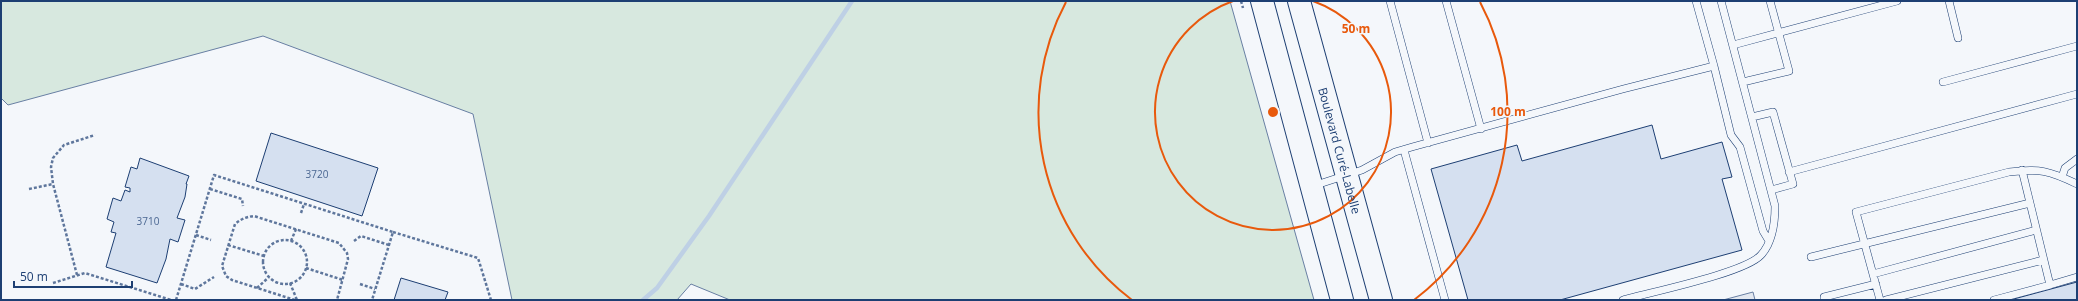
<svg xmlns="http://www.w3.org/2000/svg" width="2078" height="301" font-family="'Open Sans',sans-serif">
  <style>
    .green { fill: #d7e8df; stroke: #687fa3 }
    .parking { fill: #e3e8f0; stroke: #687fa3 }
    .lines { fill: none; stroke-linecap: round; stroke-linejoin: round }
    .stream { stroke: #bed0e5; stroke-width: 4.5 }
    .building { fill: #d5e0f0; stroke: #1d3f73 }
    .service-casing { stroke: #1d3f73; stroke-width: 8 }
    .primary-casing { stroke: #1d3f73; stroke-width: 24 }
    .path { stroke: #5e769c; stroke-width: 2.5; stroke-dasharray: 3 2; stroke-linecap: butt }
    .service { stroke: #f4f7fb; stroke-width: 7 }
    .primary { stroke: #f4f7fb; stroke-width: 22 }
    .ring { fill: none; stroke: #e8590c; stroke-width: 2 }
    .labels { text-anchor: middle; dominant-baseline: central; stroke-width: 3; stroke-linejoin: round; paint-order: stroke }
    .number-label { font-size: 10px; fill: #4b6792 }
    .street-label { font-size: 12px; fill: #1d3f73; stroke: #f4f7fb }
    .centre { fill: #e8590c; stroke: #f4f7fb; stroke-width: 2 }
    .ring-label { font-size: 12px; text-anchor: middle; font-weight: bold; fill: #e8590c; stroke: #f4f7fb; stroke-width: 3; stroke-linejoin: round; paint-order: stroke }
  </style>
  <rect width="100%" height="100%" fill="#f4f7fb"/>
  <path class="green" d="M1,1H1230L1314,300H730L691,284L677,300H512L473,114L263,36L8,105L1,98Z"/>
  <path class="parking" d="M1753,292L1755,300H1723Z"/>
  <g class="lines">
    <path class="stream" d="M643,300L657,288L709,216L852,1"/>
  </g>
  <path class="building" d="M1652,125L1661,159L1722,142L1732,177L1722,179L1742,250L1560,300H1468L1431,169L1517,145L1522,161Z
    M271,133L378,168L362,216L256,181Z
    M140,158L189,176L186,184H187L185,197L177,218L185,220L178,242L170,239L166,259L157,283L106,267L116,233L111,232L114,222L107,219L113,198L121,201L125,190L130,192V188L125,187L131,167L137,169Z
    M401,278L448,292L445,300H394Z
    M2077,282V300H2010Z"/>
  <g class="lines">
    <g class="service-casing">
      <path id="service" d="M1390,1L1428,143
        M1446,1L1481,129
        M1696,1L1714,66
        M1949,1L1958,38
        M1733,45L1897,1
        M1743,82L1789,71L1770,1
        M1943,82L2077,46
        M1752,117L1773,112L1793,184L1771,190
        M1404,150L1445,300
        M1789,172L2077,94
        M2062,177L2065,168L2077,159
        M1313,186L1362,170L1395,152L1412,147L1623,89L1714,66L1731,135L1740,147L1763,231L1769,241
        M1811,257L2030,203
        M1873,274L2036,230
        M2050,285L2077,277
        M1623,300C1651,292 1745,273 1761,255C1773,242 1775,223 1775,206L1721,1
        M1824,300V297L1876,284
        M1880,300L1856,212L2009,172C2039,168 2050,171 2077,184
        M1886,300L2043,260
        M1994,300L2050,285L2022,170"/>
    </g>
    <g class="primary-casing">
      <g id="primary">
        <path d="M1262,1L1342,300"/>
        <path id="s1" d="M1299,1L1381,300"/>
      </g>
    </g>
    <path class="path" d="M1241,1L1243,8
      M29,189L53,184
      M210,189L242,199L243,206
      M301,213L304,204
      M393,232L478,258L491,300
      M196,235L211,240
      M263 262a22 22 0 1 1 44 0a22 22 0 1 1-44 0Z
      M291,241L296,229
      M354,241L361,236L389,245
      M228,245L264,256
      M306,268L343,280
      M77,275L53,184L51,167L53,158L64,145L95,135
      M53,283L85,273L171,300
      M290,283L297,300
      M181,284L195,289L214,277
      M360,284L375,289
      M257,288L269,277
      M176,300L214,175L393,232L372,300
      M295,300L232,280L226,276L222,266L235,224C241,219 246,217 254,216L339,243L347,253L348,259L337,300"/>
    <use href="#service" class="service"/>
    <use href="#primary" class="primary"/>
  </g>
  <g class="ring">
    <path d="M1313 1A118 118 0 1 1 1233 1"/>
    <path d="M1132 300A235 235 0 0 1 1066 2M1480 2A235 235 0 0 1 1414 300"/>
  </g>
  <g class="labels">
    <g class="number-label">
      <text x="317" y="174">3720</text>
      <text x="148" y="221">3710</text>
    </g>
    <g class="street-label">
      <text stroke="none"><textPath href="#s1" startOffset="155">Boulevard Curé-Labelle</textPath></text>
    </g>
  </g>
  <circle cx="1273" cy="112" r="6" class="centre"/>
  <g class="ring-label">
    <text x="1356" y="33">50 m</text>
    <text x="1508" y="116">100 m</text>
  </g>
  <rect width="2078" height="301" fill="none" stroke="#1d3f73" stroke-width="4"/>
  <path d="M14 281v6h118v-6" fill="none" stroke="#1d3f73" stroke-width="2"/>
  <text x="20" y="281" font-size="12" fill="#1d3f73" stroke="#f4f7fb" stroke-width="3" paint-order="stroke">50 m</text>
</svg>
